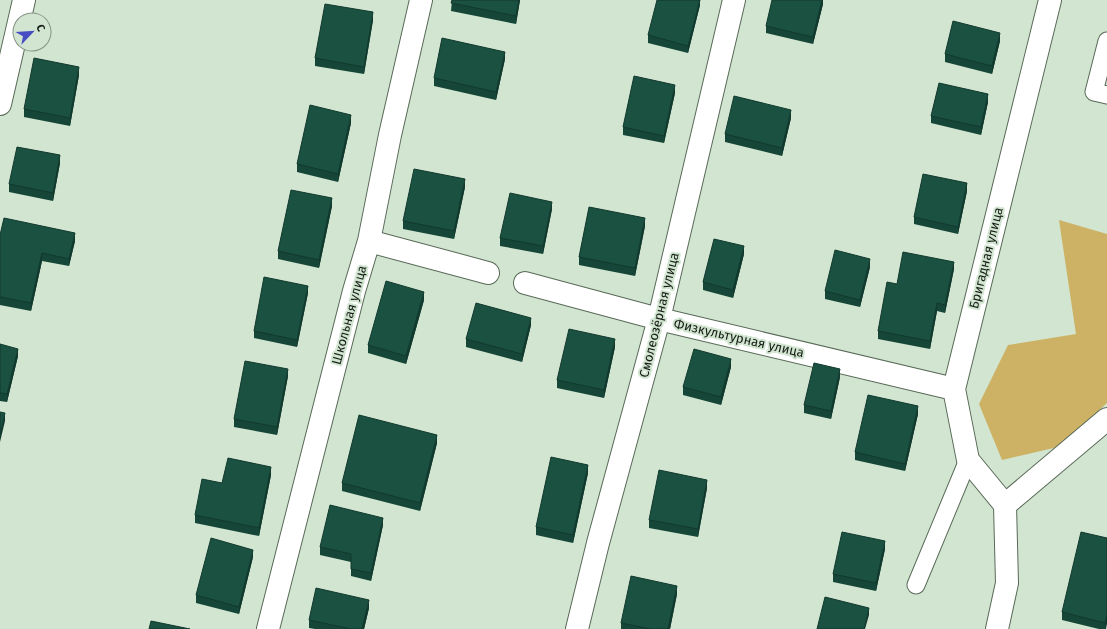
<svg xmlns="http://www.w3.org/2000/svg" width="1107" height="629" font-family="'Fira Sans',sans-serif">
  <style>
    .green { fill: #cdb265 }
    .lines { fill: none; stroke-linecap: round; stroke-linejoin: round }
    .lane-casing { stroke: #596a58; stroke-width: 19 }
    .street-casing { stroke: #596a58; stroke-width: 24 }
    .lane { stroke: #fff; stroke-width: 17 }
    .street { stroke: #fff; stroke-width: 22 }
    .wall { fill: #164638 }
    .shaded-wall { fill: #12392e }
    .building { fill: #1a5141; stroke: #12392e }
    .labels { text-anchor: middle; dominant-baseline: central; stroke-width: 4; stroke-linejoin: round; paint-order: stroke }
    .street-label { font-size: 13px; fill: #161d16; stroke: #d1e5d0 }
  </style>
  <rect width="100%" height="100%" fill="#d1e5d0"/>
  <path class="green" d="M1059,220L1107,234V403L1058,447L1002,460L979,404L1008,345L1076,334Z"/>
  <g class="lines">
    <g class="lane-casing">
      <path id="lane" d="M1107,41L1094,92L1107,95
        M916,585L968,460"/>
    </g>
    <g class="street-casing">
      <path id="street" d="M0,104L24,0
        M369,241L488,273
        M525,283L659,319L954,389
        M1005,505L968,460L954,389L1050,0
        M268,629L354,291L369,241L390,135L421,0
        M577,629L598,543L659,319L734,0
        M997,629L1007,583L1005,505L1107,419"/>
    </g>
    <use href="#lane" class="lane"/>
    <use href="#street" class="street"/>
  </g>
  <path class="wall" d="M452,0H520L516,24L451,11Z
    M700,0V5L688,53L648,43V35Z
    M823,0V4L813,44L766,33V26Z
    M373,20L364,74L315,66V58Z
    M1000,41L992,74L945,62V54Z
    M505,59L496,100L434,86V78Z
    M79,75L70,126L24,117V109Z
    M675,93L664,143L623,135V127Z
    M988,102L981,135L931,123V116Z
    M791,118L782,156L725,142V134Z
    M351,123L338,182L297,172V164Z
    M60,163L53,201L9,192V184Z
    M465,187L454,239L403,229V221Z
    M967,191L958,234L914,224V217Z
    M332,206L319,268L278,259V251Z
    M552,209L543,254L500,246V238Z
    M645,226L635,276L579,265V257Z
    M0,235L75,241L69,266L42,261L31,311L0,305Z
    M744,254L733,298L703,290V282Z
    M870,267L860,307L825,299V291Z
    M954,269L945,313L937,311L930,349L878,339V331L897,284Z
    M308,293L297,347L254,338V331Z
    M424,300L406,364L368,353V345Z
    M531,325L522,362L466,347V339Z
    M0,344L18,356L7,402L0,401Z
    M615,347L604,398L557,388V380Z
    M731,367L721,405L683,395V387Z
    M288,376L277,435L234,427V419Z
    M840,377L831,419L804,413V405Z
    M918,414L905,471L855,460V452Z
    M437,443L420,511L342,491V483Z
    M588,473L573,543L536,535V527Z
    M271,475L259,536L195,523V515L222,483Z
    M707,488L698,537L649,528V520Z
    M383,525L371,581L351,576V562L320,555V547Z
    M1107,538V623L1106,629H1099L1062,620V612Z
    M885,549L876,591L833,582V574Z
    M253,557L239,614L196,603V595Z
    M677,594L670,629H621V623Z
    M369,608L364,629H315L309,628V620Z"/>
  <path class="shaded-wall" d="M519,0H520L516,24V16Z
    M700,0V5L688,53V46Z
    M822,0H823V4L813,44V37Z
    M373,12V20L364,74V67Z
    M1000,33V41L992,74V66Z
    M505,52V59L496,100V92Z
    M79,67V75L70,126V118Z
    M675,85V93L664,143V136Z
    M988,94V102L981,135V127Z
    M791,110V118L782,156V148Z
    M351,115V123L338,182V174Z
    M60,155V163L53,201V193Z
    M465,179V187L454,239V231Z
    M967,183V191L958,234V227Z
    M332,198V206L319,268V260Z
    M552,202V209L543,254V246Z
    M645,218V226L635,276V268Z
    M75,233V241L69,266V259Z
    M744,246V254L733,298V290Z
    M42,253V261L31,311V303Z
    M870,259V267L860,307V300Z
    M954,262V269L945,313V305Z
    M308,286V293L297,347V340Z
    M424,292V300L406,364V356Z
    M937,303V311L930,349V341Z
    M531,318V325L522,362V354Z
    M615,339V347L604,398V390Z
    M18,349V356L7,402V394Z
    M731,359V367L721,405V397Z
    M288,369V376L277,435V427Z
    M840,369V377L831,419V411Z
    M918,406V414L905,471V464Z
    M5,413V421L0,442V435Z
    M437,435V443L420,511V503Z
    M588,465V473L573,543V535Z
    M271,467V475L259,536V528Z
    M707,480V488L698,537V529Z
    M383,518V525L371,581V573Z
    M885,541V549L876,591V583Z
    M253,550V557L239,614V607Z
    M677,586V594L670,629H668Z
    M369,600V608L364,629H362Z
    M869,608V615L865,629H864Z
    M1107,615V623L1105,629V623Z"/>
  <path class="building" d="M452,0H519L516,16L451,3Z
    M657,0H700L688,46L648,35Z
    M772,0H822L813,37L766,26Z
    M325,4L373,12L364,67L315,58Z
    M953,21L1000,33L992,66L945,54Z
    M442,38L505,52L496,92L434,78Z
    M34,58L79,67L70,118L24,109Z
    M634,76L675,85L664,136L623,127Z
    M939,83L988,94L981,127L931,116Z
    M734,96L791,110L782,148L725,134Z
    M310,105L351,115L338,174L297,164Z
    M17,147L60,155L53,193L9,184Z
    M414,169L465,179L454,231L403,221Z
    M923,174L967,183L958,227L914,217Z
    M291,190L332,198L319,260L278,251Z
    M510,193L552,202L543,246L500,238Z
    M589,207L645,218L635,268L579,257Z
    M4,218L75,233L69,259L42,253L31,303L0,297V235Z
    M714,239L744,246L733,290L703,282Z
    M835,250L870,259L860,300L825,291Z
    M903,252L954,262L945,305L937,303L930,341L878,331L887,282L897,284Z
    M264,277L308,286L297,340L254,331Z
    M386,281L424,292L406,356L368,345Z
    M476,303L531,318L522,354L466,339Z
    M569,329L615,339L604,390L557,380Z
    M0,344L18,349L7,394L0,393Z
    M694,349L731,359L721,397L683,387Z
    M245,361L288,369L277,427L234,419Z
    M814,363L840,369L831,411L804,405Z
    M868,395L918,406L905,464L855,452Z
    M0,412L5,413L0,435Z
    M359,415L437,435L420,503L342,483Z
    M551,457L588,465L573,535L536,527Z
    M228,458L271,467L259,528L195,515L202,479L222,483Z
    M659,470L707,480L698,529L649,520Z
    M330,505L383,518L371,573L351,569V554L320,547Z
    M842,532L885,541L876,583L833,574Z
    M1081,532L1107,538V615L1105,623L1062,612Z
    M211,538L253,550L239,607L196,595Z
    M631,576L677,586L668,629H651L621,623Z
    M316,588L369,600L362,629H351L309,620Z
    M825,597L869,608L864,629H817Z
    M151,621L190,629H149Z"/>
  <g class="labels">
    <g class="street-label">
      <text transform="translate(986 258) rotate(-76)">Бригадная улица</text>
      <text transform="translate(349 315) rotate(-75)">Школьная улица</text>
      <text transform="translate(659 315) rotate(-76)">Смолеозёрная улица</text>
      <text transform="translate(739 338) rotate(13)">Физкультурная улица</text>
    </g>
  </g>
  <g transform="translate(32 32) rotate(65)"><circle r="19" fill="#d1e5d0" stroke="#869586"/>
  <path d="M0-3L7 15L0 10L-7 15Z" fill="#464dc2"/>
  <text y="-6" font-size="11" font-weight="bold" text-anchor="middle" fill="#161d16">С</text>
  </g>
</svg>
